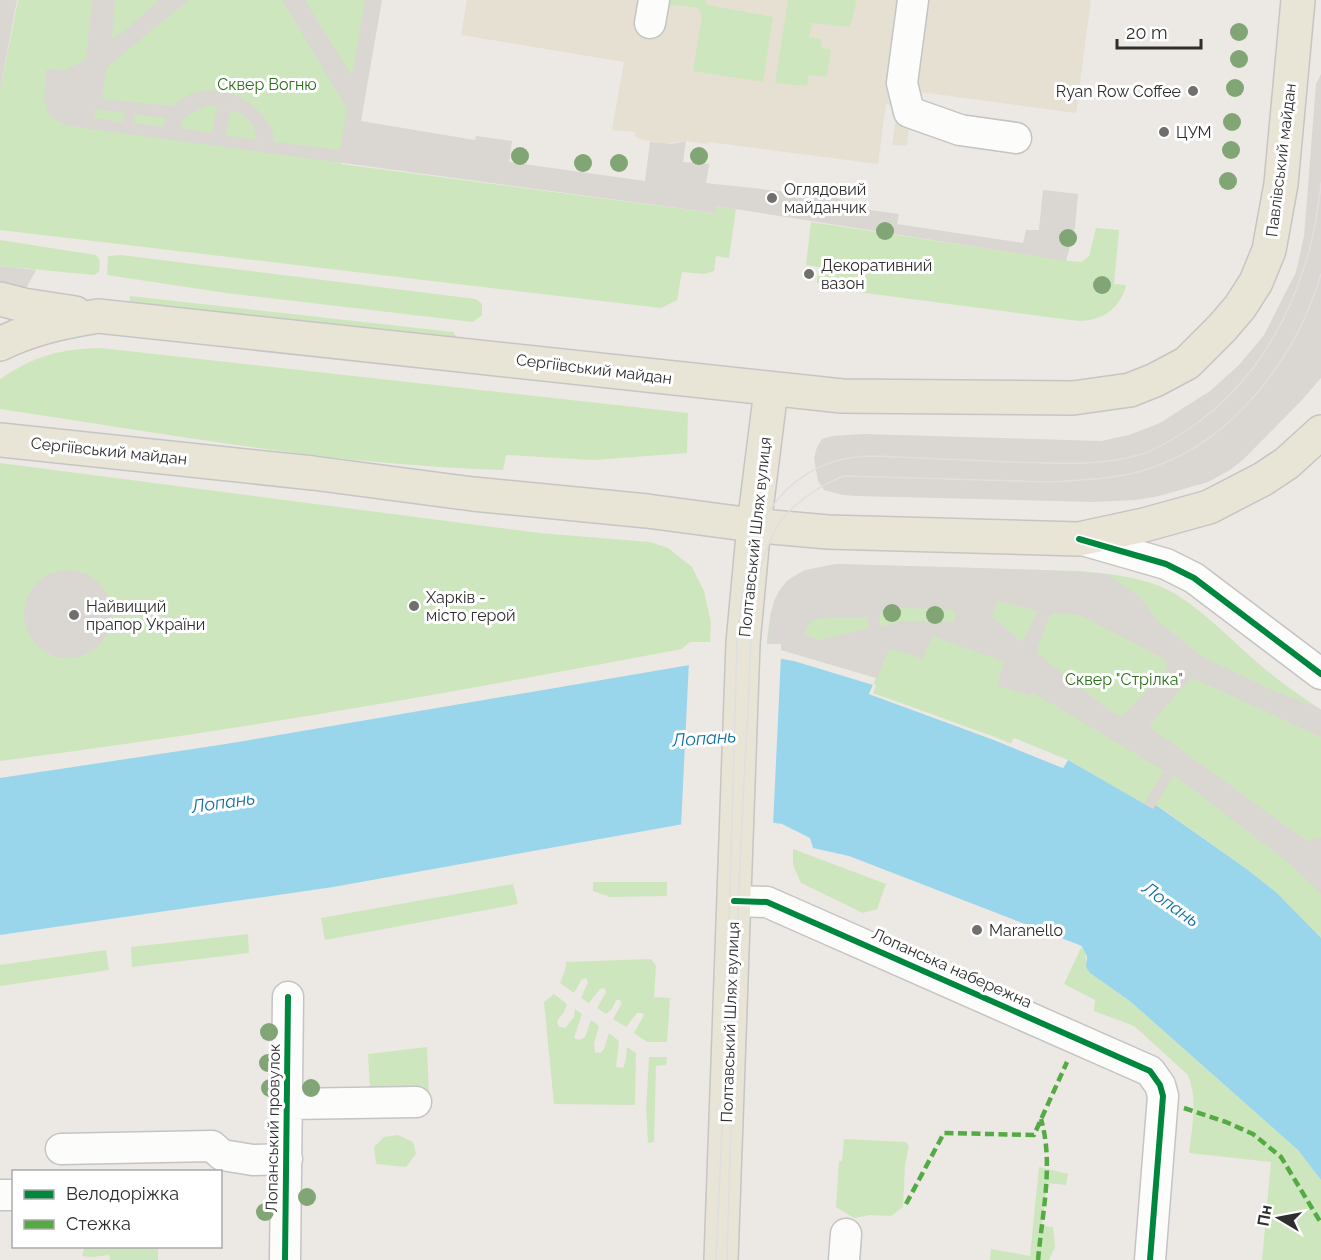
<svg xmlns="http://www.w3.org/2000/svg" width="1321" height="1260" font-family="Raleway,sans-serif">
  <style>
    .education { fill: #e6e0d3 }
    .green { fill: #cee6be }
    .plaza { fill: #dad6d2; fill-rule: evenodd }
    .water { fill: #99d6ec }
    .pier { fill: #ece8e4 }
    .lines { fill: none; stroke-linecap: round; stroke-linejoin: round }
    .minor-casing { stroke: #c5c4c5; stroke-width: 33 }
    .major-casing { stroke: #c6c5c4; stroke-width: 36 }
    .minor { stroke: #fcfcfb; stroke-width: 30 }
    .major { stroke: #e8e4d6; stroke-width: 33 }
    .tram { stroke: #dfdfe1; stroke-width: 1.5 }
    .quiet { stroke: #54ab44; stroke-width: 4.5; stroke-dasharray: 9 4.5; stroke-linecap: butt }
    .cycleway-casing { stroke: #fff; stroke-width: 10 }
    .cycleway { stroke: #00873e; stroke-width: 6 }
    .tree { fill: #82a575 }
    .poi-dot { fill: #706f6e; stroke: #fff; stroke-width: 2 }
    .labels { text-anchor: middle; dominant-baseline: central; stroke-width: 6; stroke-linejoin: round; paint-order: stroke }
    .park-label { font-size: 16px; fill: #2c6e1b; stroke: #fff }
    .poi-label { font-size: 16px; fill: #2e2e2e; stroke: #fff; text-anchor: start }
    .street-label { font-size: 16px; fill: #2e2e2e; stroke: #fff }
    .water-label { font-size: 18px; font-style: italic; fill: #0d6fa3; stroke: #fff }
  </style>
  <rect width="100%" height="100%" fill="#ece8e4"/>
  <path class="education" d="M467,0H1091L1076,113L913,91L907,146L892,145L898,106L886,104L878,164L708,142L707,144L686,141L662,144L640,139L635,136V132L612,130L624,62L461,35Z"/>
  <path class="green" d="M18,0H366L341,164L714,213L716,206L736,209L729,258L716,256L714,271L704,274L682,272L677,300L661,308L0,230V91Z
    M667,0H705L708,5L773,17L763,82L693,71L702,16L697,8L678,5L666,7Z
    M788,0H857L850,27L812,23L809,37L822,39L821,48L831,49L827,77L809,75L807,86L775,83Z
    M811,222L1070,261L1082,262L1089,256L1096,228L1119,230L1114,284L1126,285C1121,308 1102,321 1078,321L835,289L826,284L817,283L819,267L806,265Z
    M0,240L96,255L100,261L99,272L94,275L0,266Z
    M121,255L476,299L482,304V315L473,322L226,293L107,275L108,256Z
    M130,296L453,332L461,343L129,304Z
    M100,348L688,413L687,453L593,460L506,455L503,470C333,465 167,434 0,409V379C35,356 59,349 100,348Z
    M0,463L539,533L650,542L668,548L692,567L704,591L711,623L710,642H690L682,649C456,692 229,732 0,761Z
    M837,564L1079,571C1111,574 1148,577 1177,595C1209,615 1236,645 1265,669C1282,684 1302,696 1321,710V938L1277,893L1248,870L1157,805L1153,810L1068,760L1014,738L1009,746L869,694L876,678L781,650V644H767C772,588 780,573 837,564Z
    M793,849L886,884L877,909L863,913L801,883L793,865Z
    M593,882H667V896L610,897L593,891Z
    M513,884L518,904L325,940L321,918Z
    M248,934L249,953L132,967L131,947Z
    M1082,946L1085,952L1086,961L1090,973L1131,1002L1298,1150L1321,1180V1260H1262L1271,1162L1189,1153C1192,1127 1198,1100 1188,1075L1134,1026L1094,1011L1095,1000L1064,984Z
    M106,950L109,970L0,986V965Z
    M651,959L656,966L654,997L670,998L667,1042H647L634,1033L644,1015L642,1013H637L626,1027L613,1019L622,1003L620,1000H616L612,1009L606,1014L597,1008L606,992L604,988L600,989L589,1003L581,998L588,982L586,978L582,979L574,993L560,983L565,971L566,962Z
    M554,994L567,1004L564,1012L557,1021L558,1026L565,1028L574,1017L575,1009L582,1014L574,1038L579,1040L585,1037L591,1020L599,1026L594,1044L595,1052L600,1053L604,1049L609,1033L619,1041L616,1067L623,1068L626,1059L627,1047L636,1053L635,1105L554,1104L544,1002Z
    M427,1047L429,1097L370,1088L368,1054Z
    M649,1057H667L666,1065L656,1066L654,1142L648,1143L646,1108Z
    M398,1135L413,1142L416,1154L406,1167L376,1164L374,1147L384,1137Z
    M844,1139L906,1142L909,1146L905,1165L903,1207L891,1216L870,1215L854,1218L836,1207L839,1161H842Z
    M1039,1167L1068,1174L1066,1185L1047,1183L1042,1226L1053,1227L1055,1247L1049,1260H990L991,1249L1030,1256Z
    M87,1247H158V1260H110L109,1255L92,1257L82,1256L84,1249Z"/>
  <path class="plaza" d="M0,0H17L0,91Z
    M92,0H115L112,38L122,33L159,0H189L107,67L102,99L171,106L192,93L209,90L228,93L246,100L262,114L272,128L274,142L340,150L347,109L282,0H305L352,76L365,0H382L361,121L475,140L476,136L512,141L509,162L645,181L650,142L672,144L686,141L683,162L709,164L706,183L834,197L863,209L899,214L897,224L1023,243L1026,230H1039L1043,190L1078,194L1075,227L1066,261L716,206L715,213L68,126L55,120L48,113L44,98L46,69L66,70L86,59ZM206,106H217L212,133L181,128L182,121L188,115ZM95,109L125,113L124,122L94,118ZM231,110L241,114L253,125L257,140L226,135ZM135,114L165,118L164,127L134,123Z
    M1321,74V378L1301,401L1244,459L1230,470L1208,482L1159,496L1136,500L1093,502L857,496L843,495L824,490L818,481L814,458L817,447L822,439L832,436L864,434L1101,441L1129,435L1160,423L1210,391L1239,365L1264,335L1296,272L1304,236L1316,84Z
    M0,266L36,270L23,294L0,291Z
    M837,564L1043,570L1107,574L1141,598L1157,620L1200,655L1269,689L1319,708L1321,710V737L1195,679L1189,680L1150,724L1151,728L1307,841L1321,837V894L1285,860L1174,775L1153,810L1144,804L1164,771L1032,692L1029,696L997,685L1004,662L932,636L923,659L890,648L877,678L781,650V644H767L771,613L775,599L783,586L788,580L805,570ZM998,601L1038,611L1022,642L992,617ZM888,607L955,610V622L901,621L881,626L879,616ZM1051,613L1080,615L1164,659L1167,665L1166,671L1124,715L1120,716L1113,713L1036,652ZM867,617L869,628L819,640L804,634L810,622L821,618Z
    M24 614a44 44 0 1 1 88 0a44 44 0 1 1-88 0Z"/>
  <path class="water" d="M754,654L794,661L873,685L869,694L994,740L1063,768L1068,760L1153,809L1156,805L1248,870L1277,893L1321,938V1180L1298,1150L1131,1002L1090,973L1086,967L1087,957L1082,946L849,856L813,848L810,838L782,824L728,816L333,887L0,935V778L226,744Z"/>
  <path class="pier" d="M754,651L781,655L773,826L728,819L681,827L689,661Z
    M874,683L876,686L873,693L995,737L1062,765L1065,759L1068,760L1063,768L994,740L869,694Z"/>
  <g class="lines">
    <g class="minor-casing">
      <path id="minor" d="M913,0L902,83L909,112L960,130L1016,138
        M650,23L654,0
        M1079,539L1166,564L1194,578L1321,674
        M734,901L767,902L1150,1071L1160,1085L1163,1096L1150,1260
        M288,1104L416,1102
        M61,1149L212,1146L222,1155L253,1160L287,1159
        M0,1195H14
        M285,1260L288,997
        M844,1260L846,1234"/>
    </g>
    <g class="major-casing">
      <path id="major" d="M0,299L23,305L75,313
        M0,344C32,328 63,322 98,316L842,396L1073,398L1130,390L1155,380L1187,363L1222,328L1240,307L1256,282L1269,250L1281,184L1298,0
        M0,440L313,473L473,494L647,511L760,526L828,532L1079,539L1144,525L1209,507L1263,479L1287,463L1321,432
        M721,1260L743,643L754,525L771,390"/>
    </g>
    <use href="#minor" class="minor"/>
    <use href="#major" class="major"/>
    <path class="tram" d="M736,959C739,876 743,793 748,710C751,653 748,578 777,527C789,506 821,484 844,476L1051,482C1085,480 1119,479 1151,468C1235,440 1297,356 1321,274
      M716,1260L725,1063L737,643C744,580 746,514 805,475C825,462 849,456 874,456C920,458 965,460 1011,462C1053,463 1101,467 1142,454C1159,448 1175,438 1190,428C1271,373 1312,278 1321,183
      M727,1260L731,1121"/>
    <path class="quiet" d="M1184,1108L1226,1122L1253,1134L1281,1157L1321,1223
      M906,1204L944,1133L1034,1135L1067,1062
      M1038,1260C1042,1214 1054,1164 1041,1119"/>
    <g class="cycleway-casing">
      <path id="cycleway" d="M1079,539L1166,564L1194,578L1321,674
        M734,901L767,902L1150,1071L1160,1085L1163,1096L1150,1260
        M285,1260L288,997"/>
    </g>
    <use href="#cycleway" class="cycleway"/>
  </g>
  <g class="tree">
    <circle cx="1239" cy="32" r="9"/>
    <circle cx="1239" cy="59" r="9"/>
    <circle cx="1235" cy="88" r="9"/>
    <circle cx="1232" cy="122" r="9"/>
    <circle cx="1231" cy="150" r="9"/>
    <circle cx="520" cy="156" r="9"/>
    <circle cx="699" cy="156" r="9"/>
    <circle cx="583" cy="163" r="9"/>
    <circle cx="619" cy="163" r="9"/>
    <circle cx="1228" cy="181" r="9"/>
    <circle cx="885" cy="231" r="9"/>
    <circle cx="1068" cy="238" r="9"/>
    <circle cx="1102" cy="285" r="9"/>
    <circle cx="892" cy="613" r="9"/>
    <circle cx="935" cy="615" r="9"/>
    <circle cx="269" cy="1032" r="9"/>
    <circle cx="268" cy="1063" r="9"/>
    <circle cx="270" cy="1088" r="9"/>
    <circle cx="311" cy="1088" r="9"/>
    <circle cx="307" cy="1197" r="9"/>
    <circle cx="265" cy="1212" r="9"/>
  </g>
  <g class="poi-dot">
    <circle cx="1193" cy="91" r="6"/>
    <circle cx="1164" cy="132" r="6"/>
    <circle cx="772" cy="198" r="6"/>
    <circle cx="809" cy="274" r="6"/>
    <circle cx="414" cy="606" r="6"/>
    <circle cx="74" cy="615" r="6"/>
    <circle cx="977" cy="930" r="6"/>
  </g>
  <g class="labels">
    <g class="park-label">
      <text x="267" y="84">Сквер Вогню</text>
      <text x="1124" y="679">Сквер "Стрілка"</text>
    </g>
    <g class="poi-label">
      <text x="1181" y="91" text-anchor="end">Ryan Row Coffee</text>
      <text x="1176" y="132">ЦУМ</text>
      <text x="784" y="189">Оглядовий<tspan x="784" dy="18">майданчик</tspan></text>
      <text x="821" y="265">Декоративний<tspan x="821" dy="18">вазон</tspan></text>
      <text x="426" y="597">Харків -<tspan x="426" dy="18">місто герой</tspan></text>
      <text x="86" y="606">Найвищий<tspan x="86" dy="18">прапор України</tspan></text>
      <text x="989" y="930">Maranello</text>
    </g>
    <g class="street-label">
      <text transform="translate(1281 160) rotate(-83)">Павлівський майдан</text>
      <text transform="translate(594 369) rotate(7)">Сергіївський майдан</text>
      <text transform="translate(109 451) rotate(6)">Сергіївський майдан</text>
      <text transform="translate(755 537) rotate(-84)">Полтавський Шлях вулиця</text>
      <text transform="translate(952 968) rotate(24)">Лопанська набережна</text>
      <text transform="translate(730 1022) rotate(-88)">Полтавський Шлях вулиця</text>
      <text transform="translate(273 1128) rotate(-89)">Лопанський провулок</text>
    </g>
    <g class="water-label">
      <text transform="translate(704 738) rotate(-4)">Лопань</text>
      <text transform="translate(223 802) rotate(-8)">Лопань</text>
      <text transform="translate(1171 904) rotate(35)">Лопань</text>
    </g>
  </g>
  <rect x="12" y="1170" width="210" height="78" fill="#ffffff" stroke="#ababab" stroke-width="1.5"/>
  <rect x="24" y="1190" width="30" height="9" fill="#00873e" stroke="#ababab" stroke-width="1.5"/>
  <text x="66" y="1200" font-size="18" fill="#2e2e2e">Велодоріжка</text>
  <rect x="24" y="1220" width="30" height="9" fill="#54ab44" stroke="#ababab" stroke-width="1.5"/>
  <text x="66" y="1230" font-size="18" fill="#2e2e2e">Стежка</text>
  <g transform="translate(1279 1218) rotate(280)" stroke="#ffffff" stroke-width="4.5" paint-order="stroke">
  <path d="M0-4.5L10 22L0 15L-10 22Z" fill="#2e2e2e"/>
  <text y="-9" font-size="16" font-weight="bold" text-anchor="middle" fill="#2e2e2e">Пн</text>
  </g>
  <path d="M1117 39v9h84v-9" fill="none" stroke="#2e2e2e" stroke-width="3"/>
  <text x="1126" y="39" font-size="18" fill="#2e2e2e" stroke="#ffffff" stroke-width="4.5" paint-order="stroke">20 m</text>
</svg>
